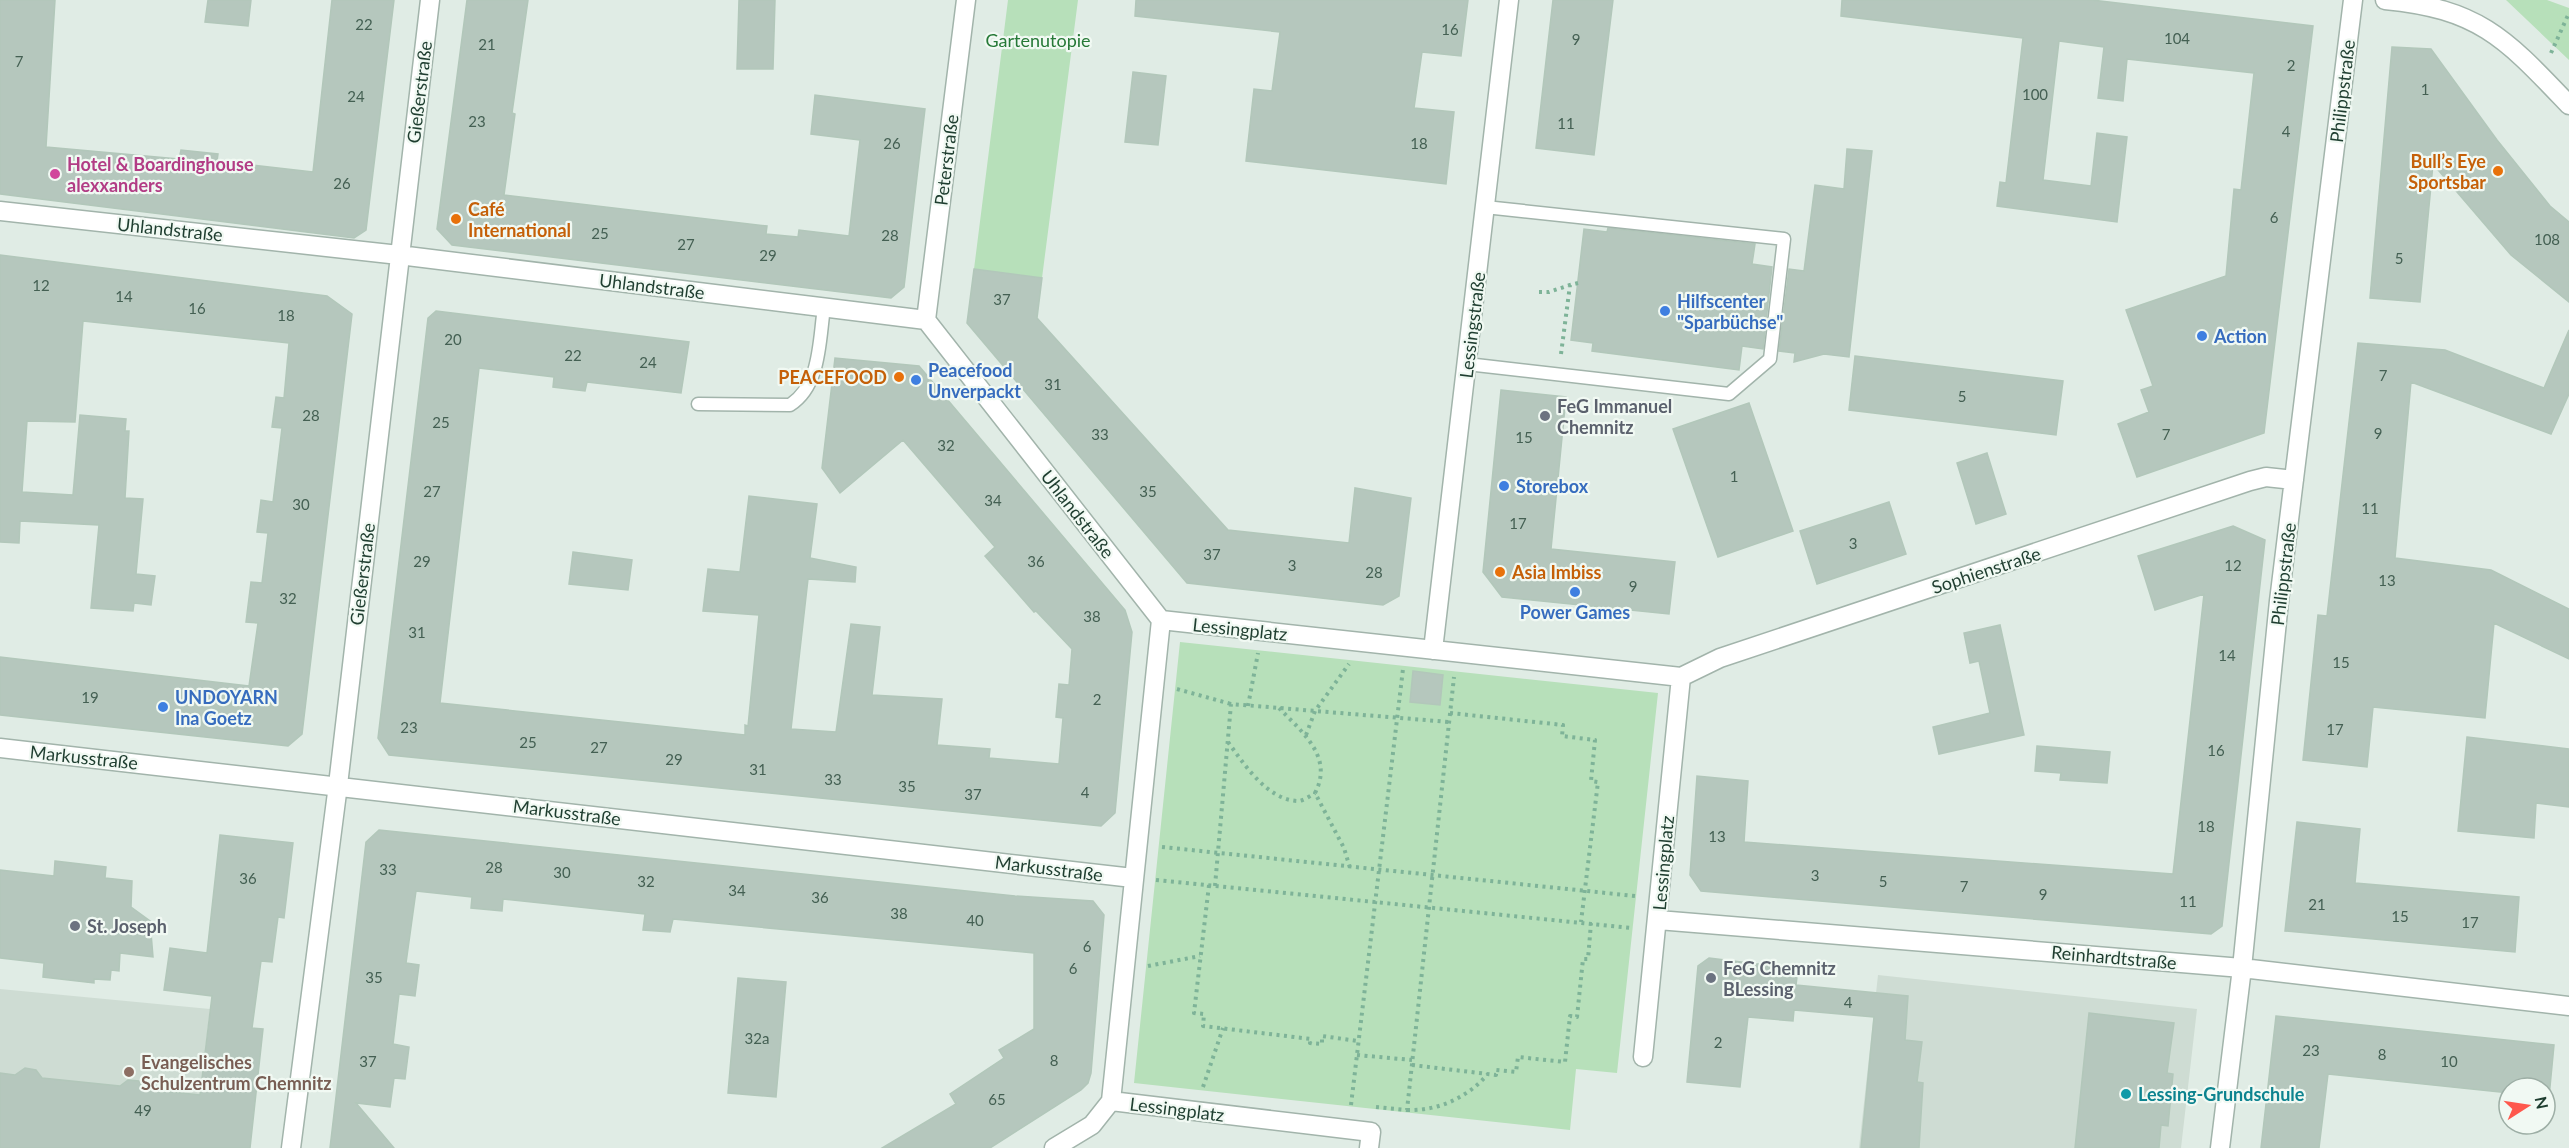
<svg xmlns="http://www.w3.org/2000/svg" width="2569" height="1148" font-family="Lato,sans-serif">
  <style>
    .built { fill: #cedcd3 }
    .green { fill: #b7e0ba }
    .building { fill: #b5c7bd; stroke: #b2c7ba; stroke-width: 1.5 }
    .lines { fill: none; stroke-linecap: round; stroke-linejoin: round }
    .service-casing { stroke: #a2b4ab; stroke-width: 15 }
    .minor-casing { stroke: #a2b4ab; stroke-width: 21 }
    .tertiary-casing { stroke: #a2b4ab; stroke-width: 21 }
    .path { stroke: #7eb398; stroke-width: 4; stroke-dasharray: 3 4.5; stroke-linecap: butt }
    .service { stroke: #fff; stroke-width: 12 }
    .minor { stroke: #fff; stroke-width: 18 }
    .tertiary { stroke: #fff; stroke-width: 18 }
    .food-dot { fill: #e8710a; stroke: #f1f9f3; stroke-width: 2 }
    .hotel-dot { fill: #d1479c; stroke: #f1f9f3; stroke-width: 2 }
    .shop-dot { fill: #3f7fe0; stroke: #f1f9f3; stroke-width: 2 }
    .worship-dot { fill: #6b7280; stroke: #f1f9f3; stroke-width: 2 }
    .education-dot { fill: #8d6e63; stroke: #f1f9f3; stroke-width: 2 }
    .culture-dot { fill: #0f9aa8; stroke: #f1f9f3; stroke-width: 2 }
    .labels { text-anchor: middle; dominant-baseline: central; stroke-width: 4.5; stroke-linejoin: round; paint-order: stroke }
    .number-label { font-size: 15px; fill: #446053 }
    .park-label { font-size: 18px; fill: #267937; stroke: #f1f9f3 }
    .street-label { font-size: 18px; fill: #1f3e30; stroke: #f1f9f3 }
    .food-label { font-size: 18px; font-weight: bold; fill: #c56008; stroke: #f1f9f3; text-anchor: end }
    .hotel-label { font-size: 18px; font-weight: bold; fill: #b23c85; stroke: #f1f9f3; text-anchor: start }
    .shop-label { font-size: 18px; font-weight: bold; fill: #366cbe; stroke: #f1f9f3; text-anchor: start }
    .worship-label { font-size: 18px; font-weight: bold; fill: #5b616d; stroke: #f1f9f3; text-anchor: start }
    .education-label { font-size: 18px; font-weight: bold; fill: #785e54; stroke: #f1f9f3; text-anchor: start }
    .culture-label { font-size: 18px; font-weight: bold; fill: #0d838f; stroke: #f1f9f3; text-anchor: start }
  </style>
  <rect width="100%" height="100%" fill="#e0ece5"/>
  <path class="built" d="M1878,975L2197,1009L2181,1148H1859Z
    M0,989L210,1009L205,1051L258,1058L250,1148H0Z"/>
  <path class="green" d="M1008,0H1078L1042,278L974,269Z
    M2506,0H2547L2569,8V60Z
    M1180,642L1658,693L1617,1073L1576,1069L1570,1130L1134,1083Z"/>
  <path class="building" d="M0,0H55L46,147L179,159L181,150L218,154L217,161L313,172L332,0H394L366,230L354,238L0,194Z
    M208,0H251L248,26L205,22Z
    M467,0H528L512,113L515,114L504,195L767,226L766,234L798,237L799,230L849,236L860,140L811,134L815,95L925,109L904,287L891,298L452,245L437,229Z
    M739,0H775L773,69H737Z
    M1136,0H1468L1461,56L1422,52L1414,108L1454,112L1446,184L1246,161L1254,89L1272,91L1280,32L1135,16Z
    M1553,0H1613L1594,155L1536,148Z
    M1842,0H2092L2313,26L2264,433L2137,477L2118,424L2149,412L2141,390L2153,386L2126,310L2226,276L2234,189L2241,190L2254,73L2127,59L2123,101L2098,98L2104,47L2059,41L2043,180L2091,186L2097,133L2127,137L2117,222L1997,206L2000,182L2006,183L2023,38L1841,16Z
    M2392,47L2431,49L2497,140L2550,206L2569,222V302L2511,255L2433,164L2420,302L2370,298Z
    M1133,72L1166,76L1158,145L1125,142Z
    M1847,149L1872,151L1849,357L1824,354L1794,362L1795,353L1779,351L1789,269L1804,271L1815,185L1844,189Z
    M1608,228L1755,244L1752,264L1772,267L1763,349L1742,346L1739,370L1592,351L1593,343L1571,340L1584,229L1607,232Z
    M0,255L327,296L352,314L302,734L288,746L0,715V657L249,686L258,623L246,622L251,582L262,583L268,533L257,532L261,500L273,502L282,428L272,427L276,397L284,398L289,343L83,321L75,422L27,421L22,492L73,495L80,415L126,419L125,431H129L125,498L143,499L136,574L155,576L151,605L134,603L133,611L91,608L99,525L20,521L19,543L0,542Z
    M974,269L1042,278L1037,318L1228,530L1349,543L1355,488L1411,498L1399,596L1383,605L1187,583L967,323Z
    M436,311L689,342L681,393L587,382L585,391L553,387L554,377L479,368L440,703L745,735V725L748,726L759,615L703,611L708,569L740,572L749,496L817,504L810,558L856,567L855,582L808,579L791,729L836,732L851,624L880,627L872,695L942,699L937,745L990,749L989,758L1059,764L1063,718L1056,717L1059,684L1069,685L1072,649L1036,611L1034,612L985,556L995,547L903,440L840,493L822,468L835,358L919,366L1125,610L1132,632L1115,813L1101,826L389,755L378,738L428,318Z
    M2569,330V394L2551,434L2411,382L2395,558L2491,570L2569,609V659L2494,623L2485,718L2373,707L2367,767L2303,760L2318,615L2327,616L2358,343L2445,350L2544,388Z
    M1855,356L2063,381L2056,435L1849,410Z
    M1501,390L1566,397L1551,549L1675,562L1669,614L1502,597L1483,572Z
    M1749,403L1793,531L1718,557L1673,429Z
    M1987,453L2006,514L1976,524L1957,463Z
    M1889,502L1906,554L1817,584L1800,531Z
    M2233,526L2265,540L2222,926L2211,934L1701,891L1690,875L1697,776L1748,781L1744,842L2173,874L2204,594L2155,610L2138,556Z
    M573,552L632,560L628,590L569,584Z
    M2000,625L2024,735L1939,754L1933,727L1990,713L1979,661L1970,663L1964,633Z
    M1413,671L1443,675L1440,705L1410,702Z
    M2467,737L2569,749V807L2536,803L2534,838L2458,831Z
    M2037,746L2110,752L2107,783L2060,780L2061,773L2035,771Z
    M2297,822L2360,829L2355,883L2519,897L2515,952L2285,931Z
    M379,830L1015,896L1093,901L1104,915L1091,1073L1088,1083L1081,1090L990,1148H882L956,1104L950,1094L1004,1058L999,1050L1034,1029V953L673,919L670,932L643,930L645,914L503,899L502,911L471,908L472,897L416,891L406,963L419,965L415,996L399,994L393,1044L409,1047L405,1079L394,1078L390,1107L356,1103L394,1148H330L366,842Z
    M220,835L293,843L284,918L278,917L272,962L261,961L252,1028L263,1029L250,1148H0V1073L15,1075L25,1068L36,1070L42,1078L120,1086L128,1080L139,1081L145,1089L200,1095L212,996L164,990L170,948L207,953Z
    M55,861L106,867L105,878L132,881L131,907L150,921L153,957L120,953L119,971L111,970L110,980L94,979V983L43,977L44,963L0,958V870L54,876Z
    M1709,958L1798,969L1796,985L1908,996L1905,1040L1922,1042L1917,1082L1923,1083L1919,1148H1861L1874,1017L1794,1010L1793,1021L1748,1017L1740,1087L1687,1082L1698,966Z
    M738,978L786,982L776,1097L728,1093Z
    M2089,1013L2174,1023L2167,1073L2173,1074L2168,1126L2161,1125L2159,1148H2075Z
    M2276,1016L2554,1045L2549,1097L2545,1096V1088H2509V1093L2328,1074L2319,1148H2261Z"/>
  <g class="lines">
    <g class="service-casing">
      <path id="service" d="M1467,364L1729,394L1770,359L1784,239L1485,207
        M698,404L790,405C821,385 819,340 824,308"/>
    </g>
    <g class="minor-casing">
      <path id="minor" d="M0,211L399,255L926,320L1161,620
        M926,320L966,0
        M1161,620L1681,677
        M1433,650L1509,0
        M1681,677L1720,658L2250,481L2266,477L2294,480
        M0,748L1133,878
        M1658,920L2242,968L2569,1006
        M1643,1057L1681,677
        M1111,1101L1161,620
        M1111,1101L1371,1132L1369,1148
        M291,1148L338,785L430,0
        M1054,1148L1092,1125L1111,1101
        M2220,1148L2242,968L2279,601L2353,0"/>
    </g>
    <g class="tertiary-casing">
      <path id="tertiary" d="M2385,0C2480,9 2506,39 2569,105"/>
    </g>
    <path class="path" d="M2551,53L2569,13
      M1539,292H1549L1570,285
      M1561,354L1570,285L1578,283
      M1177,689L1231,704
      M1248,706L1258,653
      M1279,708C1302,732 1334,757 1315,793L1344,848L1350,868
      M1450,713L1563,725L1562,736L1595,740L1591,781L1598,782L1581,922
      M1306,735L1315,711L1349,664
      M1228,742C1244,764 1267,800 1298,801C1303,801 1310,796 1315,793
      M1162,847L1635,896
      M1156,880L1632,928
      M1209,885L1194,1013L1204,1014L1203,1026L1311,1039L1310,1043L1322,1044V1036L1358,1041
      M1215,886L1231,704L1449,722
      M1148,966L1200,956
      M1357,1055L1412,1060
      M1412,1065L1496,1075V1070L1516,1072L1518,1057L1565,1062L1570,1016L1577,1017L1583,959H1588L1591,923
      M1203,1087L1223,1028
      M1351,1105L1403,669
      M1376,1107L1407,1110L1454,677
      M1407,1110C1438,1111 1467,1098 1488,1074"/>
    <use href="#service" class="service"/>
    <use href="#minor" class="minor"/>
    <use href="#tertiary" class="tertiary"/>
  </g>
  <g class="food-dot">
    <circle cx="2498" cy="171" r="6"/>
    <circle cx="456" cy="219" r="6"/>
    <circle cx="899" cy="377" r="6"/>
    <circle cx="1500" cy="572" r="6"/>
  </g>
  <circle class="hotel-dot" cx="55" cy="174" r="6"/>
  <g class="shop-dot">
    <circle cx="1665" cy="311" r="6"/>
    <circle cx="2202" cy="336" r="6"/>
    <circle cx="916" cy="380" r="6"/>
    <circle cx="1504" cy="486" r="6"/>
    <circle cx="1575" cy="592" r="6"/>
    <circle cx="163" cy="707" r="6"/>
  </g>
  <g class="worship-dot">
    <circle cx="1545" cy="416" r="6"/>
    <circle cx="75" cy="926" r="6"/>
    <circle cx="1711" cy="978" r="6"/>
  </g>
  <circle class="education-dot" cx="129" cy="1072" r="6"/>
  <circle class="culture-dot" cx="2126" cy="1094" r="6"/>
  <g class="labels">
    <g class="number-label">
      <text x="364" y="24">22</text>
      <text x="1450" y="29">16</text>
      <text x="2177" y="38">104</text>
      <text x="1576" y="39">9</text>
      <text x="487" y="44">21</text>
      <text x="19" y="61">7</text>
      <text x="2291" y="65">2</text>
      <text x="2425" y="89">1</text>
      <text x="2035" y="94">100</text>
      <text x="356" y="96">24</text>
      <text x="477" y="121">23</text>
      <text x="1566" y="123">11</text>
      <text x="2286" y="131">4</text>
      <text x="892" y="143">26</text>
      <text x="1419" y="143">18</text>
      <text x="342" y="183">26</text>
      <text x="2274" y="217">6</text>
      <text x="600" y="233">25</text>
      <text x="890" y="235">28</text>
      <text x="2547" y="239">108</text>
      <text x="686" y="244">27</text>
      <text x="768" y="255">29</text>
      <text x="2399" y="258">5</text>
      <text x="41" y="285">12</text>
      <text x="124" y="296">14</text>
      <text x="1002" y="299">37</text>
      <text x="197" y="308">16</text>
      <text x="286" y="315">18</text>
      <text x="453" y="339">20</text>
      <text x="573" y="355">22</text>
      <text x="648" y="362">24</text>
      <text x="2383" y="375">7</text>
      <text x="1053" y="384">31</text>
      <text x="1962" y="396">5</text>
      <text x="311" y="415">28</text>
      <text x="441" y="422">25</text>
      <text x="2378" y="433">9</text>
      <text x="1100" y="434">33</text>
      <text x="2166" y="434">7</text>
      <text x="1524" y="437">15</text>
      <text x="946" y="445">32</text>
      <text x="1734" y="476">1</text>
      <text x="432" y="491">27</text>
      <text x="1148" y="491">35</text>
      <text x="993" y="500">34</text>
      <text x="301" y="504">30</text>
      <text x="2370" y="508">11</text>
      <text x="1518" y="523">17</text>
      <text x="1853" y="543">3</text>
      <text x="1212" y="554">37</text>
      <text x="422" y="561">29</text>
      <text x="1036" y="561">36</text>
      <text x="1292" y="565">3</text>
      <text x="2233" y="565">12</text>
      <text x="1374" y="572">28</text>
      <text x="2387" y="580">13</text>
      <text x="1633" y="586">9</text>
      <text x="288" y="598">32</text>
      <text x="1092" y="616">38</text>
      <text x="417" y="632">31</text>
      <text x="2227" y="655">14</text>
      <text x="2341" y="662">15</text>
      <text x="90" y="697">19</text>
      <text x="1097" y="699">2</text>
      <text x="409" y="727">23</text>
      <text x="2335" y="729">17</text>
      <text x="528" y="742">25</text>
      <text x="599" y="747">27</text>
      <text x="2216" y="750">16</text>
      <text x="674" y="759">29</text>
      <text x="758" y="769">31</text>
      <text x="833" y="779">33</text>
      <text x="907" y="786">35</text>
      <text x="1085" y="792">4</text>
      <text x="973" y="794">37</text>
      <text x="2206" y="826">18</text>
      <text x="1717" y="836">13</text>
      <text x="494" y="867">28</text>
      <text x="388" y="869">33</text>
      <text x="562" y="872">30</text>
      <text x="1815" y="875">3</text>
      <text x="248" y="878">36</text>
      <text x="646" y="881">32</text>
      <text x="1883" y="881">5</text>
      <text x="1964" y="886">7</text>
      <text x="737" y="890">34</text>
      <text x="2043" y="894">9</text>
      <text x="820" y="897">36</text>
      <text x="2188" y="901">11</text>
      <text x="2317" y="904">21</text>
      <text x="899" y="913">38</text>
      <text x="2400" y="916">15</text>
      <text x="975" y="920">40</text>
      <text x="2470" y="922">17</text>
      <text x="1087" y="946">6</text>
      <text x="1073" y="968">6</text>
      <text x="374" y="977">35</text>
      <text x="1848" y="1002">4</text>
      <text x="757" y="1038">32a</text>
      <text x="1718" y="1042">2</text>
      <text x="2311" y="1050">23</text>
      <text x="2382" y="1054">8</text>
      <text x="1054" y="1060">8</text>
      <text x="368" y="1061">37</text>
      <text x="2449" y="1061">10</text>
      <text x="997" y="1099">65</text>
      <text x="143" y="1110">49</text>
    </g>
    <g class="park-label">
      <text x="1038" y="40">Gartenutopie</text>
    </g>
    <g class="street-label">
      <text transform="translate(2342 91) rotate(-83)">Philippstraße</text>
      <text transform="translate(419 92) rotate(-83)">Gießerstraße</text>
      <text transform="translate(946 160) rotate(-83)">Peterstraße</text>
      <text transform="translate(170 229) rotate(6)">Uhlandstraße</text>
      <text transform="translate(652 286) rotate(7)">Uhlandstraße</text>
      <text transform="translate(1472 325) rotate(-83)">Lessingstraße</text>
      <text transform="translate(1078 514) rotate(52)">Uhlandstraße</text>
      <text transform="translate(1986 570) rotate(-18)">Sophienstraße</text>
      <text transform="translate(362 574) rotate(-83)">Gießerstraße</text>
      <text transform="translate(2283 574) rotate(-83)">Philippstraße</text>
      <text transform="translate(1240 629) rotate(6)">Lessingplatz</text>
      <text transform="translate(84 757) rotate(6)">Markusstraße</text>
      <text transform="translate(567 812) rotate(7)">Markusstraße</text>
      <text transform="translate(1663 863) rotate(-85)">Lessingplatz</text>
      <text transform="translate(1049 868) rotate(7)">Markusstraße</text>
      <text transform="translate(2114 957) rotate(5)">Reinhardtstraße</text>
      <text transform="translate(1177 1109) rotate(7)">Lessingplatz</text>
    </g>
    <g class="food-label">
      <text x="2486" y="161">Bull’s Eye<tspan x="2486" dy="21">Sportsbar</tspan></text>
      <text x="468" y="209" text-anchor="start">Café<tspan x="468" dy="21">International</tspan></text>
      <text x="887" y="377">PEACEFOOD</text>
      <text x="1512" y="572" text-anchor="start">Asia Imbiss</text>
    </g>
    <g class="hotel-label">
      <text x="67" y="164">Hotel &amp; Boardinghouse<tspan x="67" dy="21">alexxanders</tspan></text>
    </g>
    <g class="shop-label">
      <text x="1677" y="301">Hilfscenter<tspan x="1677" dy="21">"Sparbüchse"</tspan></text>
      <text x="2214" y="336">Action</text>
      <text x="928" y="370">Peacefood<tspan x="928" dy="21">Unverpackt</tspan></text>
      <text x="1516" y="486">Storebox</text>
      <text x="1575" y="612" text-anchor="middle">Power Games</text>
      <text x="175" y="697">UNDOYARN<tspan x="175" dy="21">Ina Goetz</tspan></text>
    </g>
    <g class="worship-label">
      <text x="1557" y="406">FeG Immanuel<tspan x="1557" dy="21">Chemnitz</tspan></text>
      <text x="87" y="926">St. Joseph</text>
      <text x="1723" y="968">FeG Chemnitz<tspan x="1723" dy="21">BLessing</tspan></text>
    </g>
    <g class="education-label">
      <text x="141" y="1062">Evangelisches<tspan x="141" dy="21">Schulzentrum Chemnitz</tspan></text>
    </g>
    <g class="culture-label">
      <text x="2138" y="1094">Lessing-Grundschule</text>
    </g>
  </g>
  <g transform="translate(2527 1106) rotate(78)"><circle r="28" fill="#f1f9f3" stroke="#9daea5" stroke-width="1.5"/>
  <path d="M0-4.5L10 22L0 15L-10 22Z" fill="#fe584d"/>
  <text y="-9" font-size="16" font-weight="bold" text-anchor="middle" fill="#1f3e30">N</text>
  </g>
</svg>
